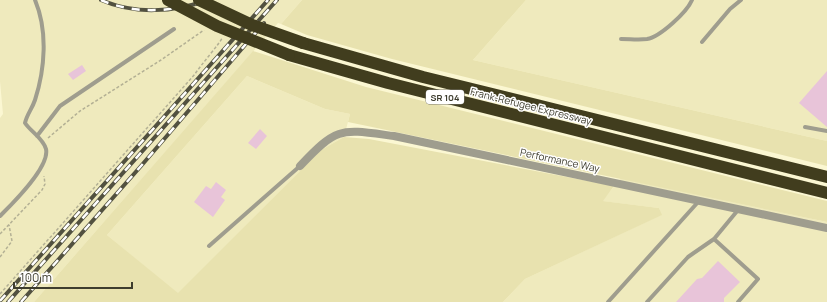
<svg xmlns="http://www.w3.org/2000/svg" width="827" height="302" font-family="Manrope,sans-serif">
  <style>
    .built { fill: #efeabd }
    .green { fill: #e8e2af }
    .building { fill: #e8c4d9 }
    .lines { fill: none; stroke-linecap: round; stroke-linejoin: round }
    .path { stroke: #b3b094; stroke-width: 1.5; stroke-dasharray: 3 2; stroke-linecap: butt }
    .service { stroke: #9f9d8e; stroke-width: 4 }
    .minor { stroke: #9f9d8e; stroke-width: 8 }
    .motorway { stroke: #413d1e; stroke-width: 12 }
    .rail-casing { stroke: #525140; stroke-width: 4 }
    .rail { stroke: #fff; stroke-width: 2.5; stroke-dasharray: 8; stroke-linecap: butt }
    .motorway-bridge { stroke: #413d1e; stroke-width: 12 }
    .labels { text-anchor: middle; dominant-baseline: central; stroke-width: 3; stroke-linejoin: round; paint-order: stroke }
    .shield { fill: #fff; stroke: #78776d; stroke-width: 1 }
    .shield-label { font-size: 9px; font-weight: bold; fill: #3e3d2e }
    .street-label { font-size: 10px; fill: #3e3d2e; stroke: #fff }
  </style>
  <rect width="100%" height="100%" fill="#fbf7d2"/>
  <path class="built" d="M0,0H302L281,24L278,23L34,302H0V118L3,114L0,81Z
    M526,0H827V141L473,60Z
    M247,76L325,109L350,114L344,137L321,150L178,294L107,235Z
    M621,178L827,222V302H503L525,279L661,215L659,208L602,201Z"/>
  <path class="green" d="M302,0H526L473,60L827,141V166L392,59L307,35L281,24Z
    M253,51L366,87L827,201V222L348,122L350,114L325,109L247,76L107,235L178,293L321,150L344,137L369,139L614,186L603,201L659,208L662,215L525,279L503,302H34Z"/>
  <path class="building" d="M82,65L86,71L73,80L68,74Z
    M827,71V127L799,103Z
    M260,129L267,136L256,149L248,143Z
    M216,182L226,190L221,197L225,200L213,217L194,202L206,186L211,189Z
    M718,261L740,282L724,298V302H676L697,279L702,278Z"/>
  <g class="lines">
    <path class="path" d="M48,138L80,111L161,60L204,30
      M0,234L42,190L45,184L44,176
      M0,257L12,241L9,225
      M0,294L195,74C200,66 221,42 222,38"/>
    <path class="service" d="M621,39C630,39 639,40 647,39C660,37 687,12 692,0
      M702,42L730,9L741,0
      M805,127L827,131
      M37,136L60,106L174,29
      M0,216C12,204 50,167 46,149C43,138 31,132 25,123C27,114 32,109 35,100C45,69 48,31 35,0
      M714,239L758,279L738,302
      M209,246L300,166
      M608,302L699,201
      M647,302L688,257L714,239L738,210"/>
    <path class="minor" d="M300,166C338,126 340,129 394,136L827,228"/>
    <path class="motorway" d="M303,43L423,77L827,177
      M289,55L388,83L827,193"/>
    <g class="rail-casing">
      <path id="rail" d="M101,0C135,15 174,12 208,0
        M0,301L268,0
        M8,302L277,0
        M21,302L141,166L264,23"/>
    </g>
    <use href="#rail" class="rail"/>
    <path class="motorway-bridge" d="M168,0L217,26L289,55
      M199,0L252,25L303,43"/>
  </g>
  <g class="labels">
    <rect class="shield" x="426" y="90" width="38" height="14" rx="3"/>
    <g class="shield-label">
      <text x="445" y="97">SR 104</text>
    </g>
    <g class="street-label">
      <text transform="translate(531 106) rotate(14)">Frank-Refugee Expressway</text>
      <text transform="translate(560 160) rotate(12)">Performance Way</text>
    </g>
  </g>
  <path d="M14 282v6h118v-6" fill="none" stroke="#3e3d2e" stroke-width="2"/>
  <text x="20" y="282" font-size="12" fill="#3e3d2e" stroke="#ffffff" stroke-width="3" paint-order="stroke">100 m</text>
</svg>
